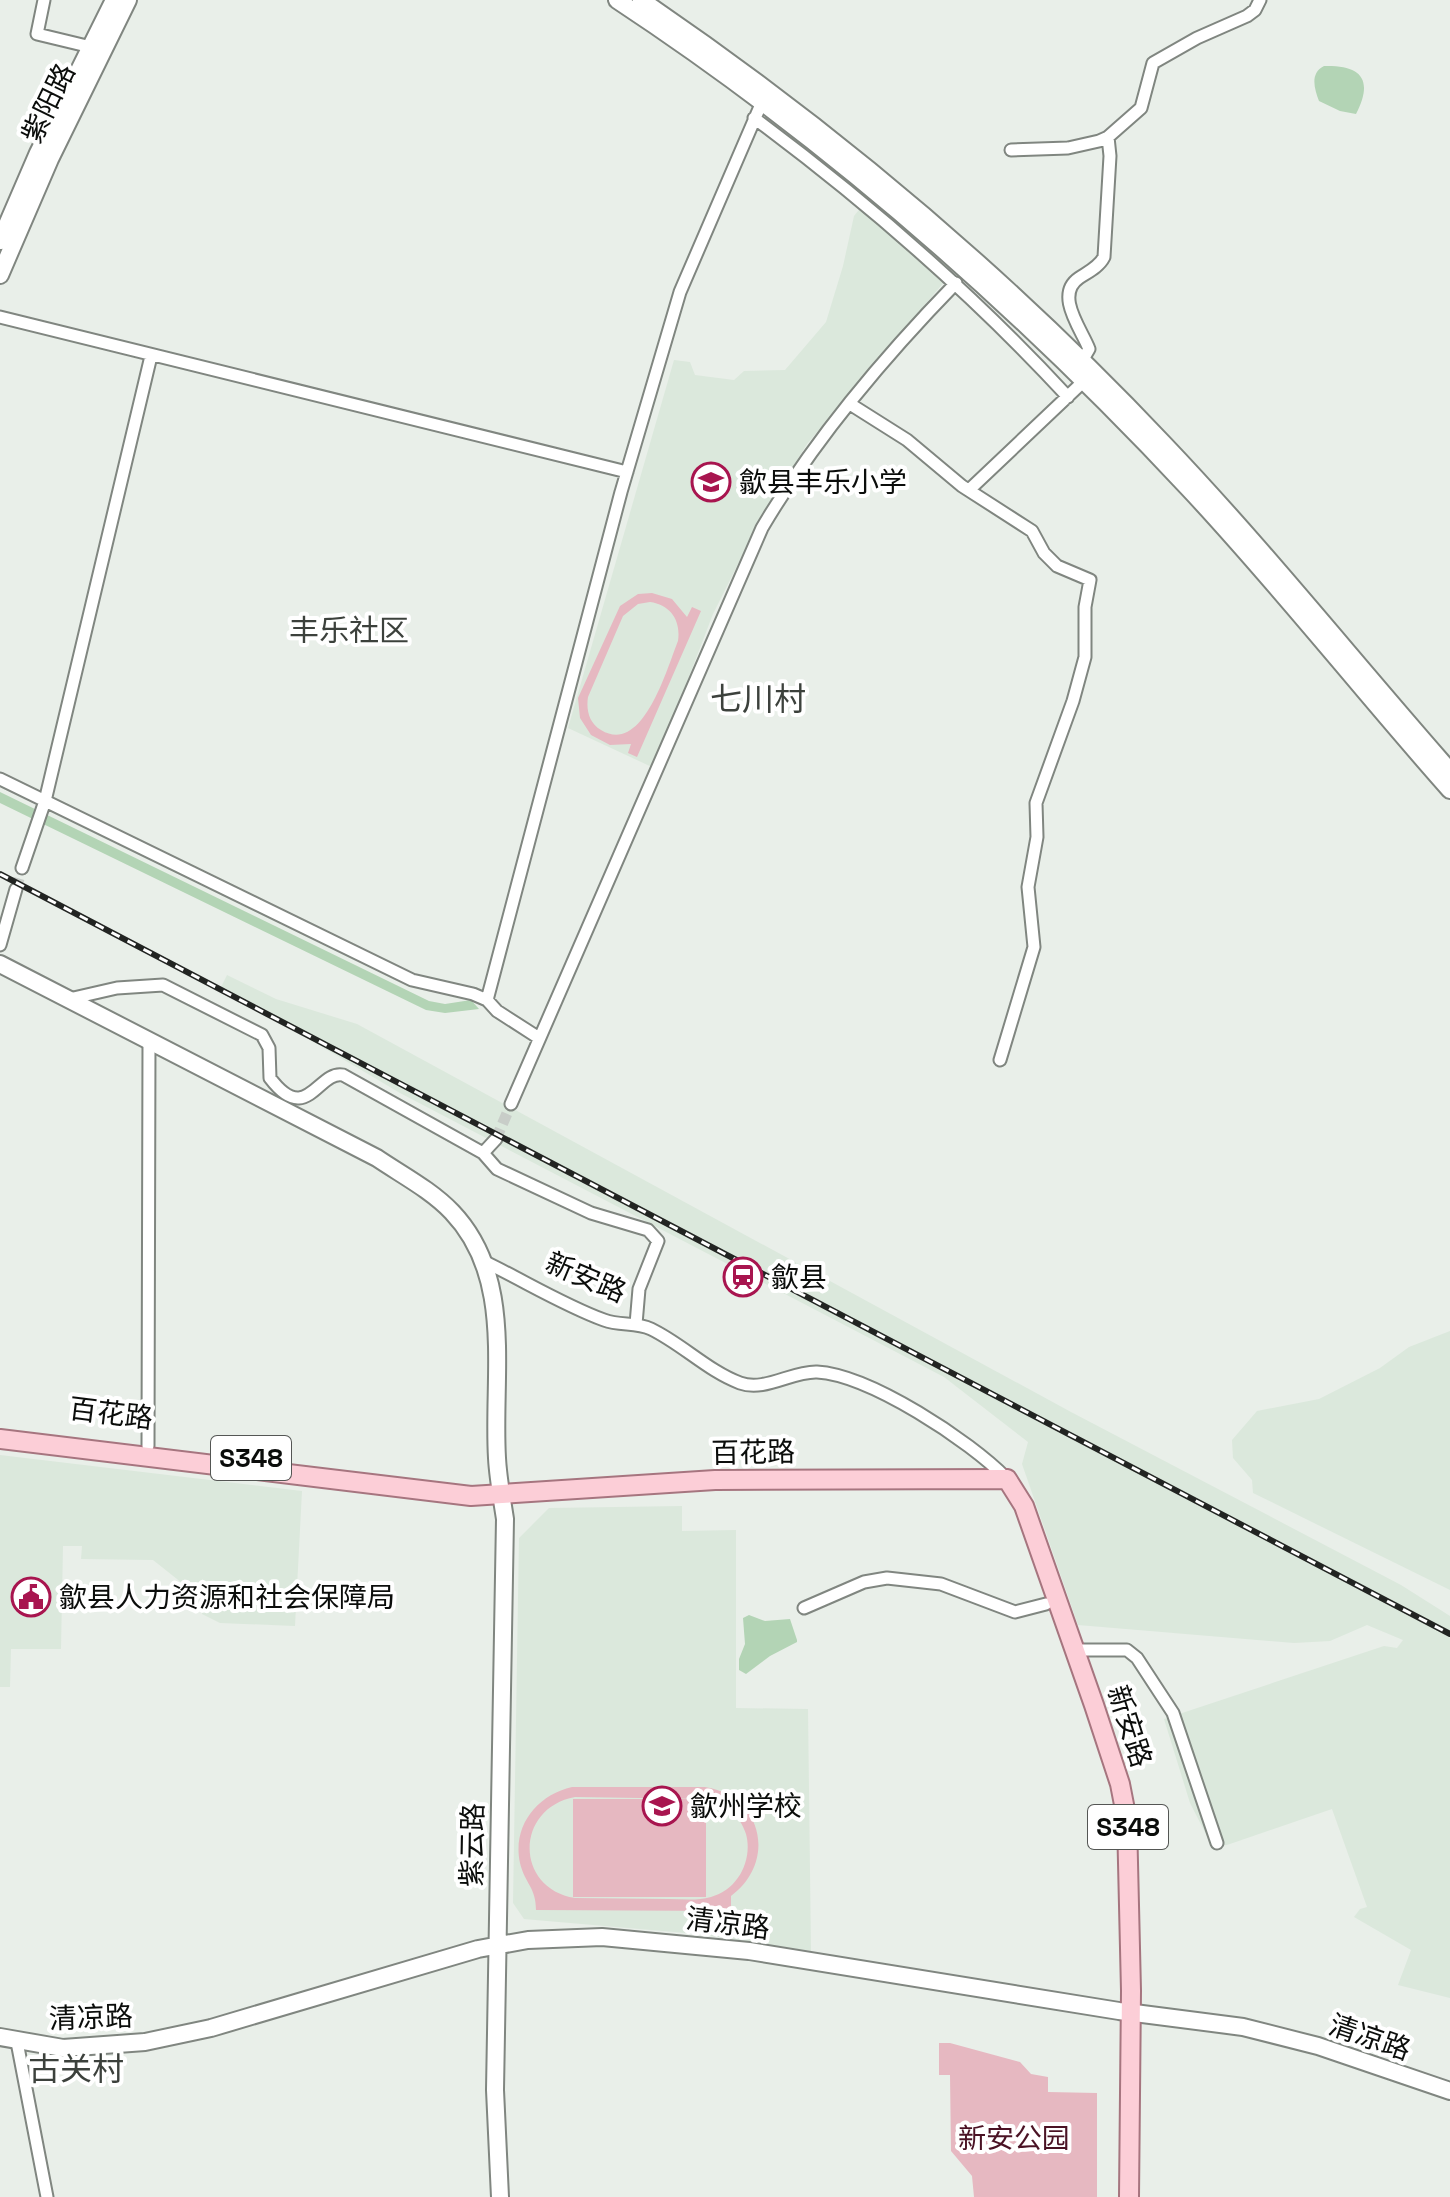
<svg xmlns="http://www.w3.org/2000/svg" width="1450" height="2197" font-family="'Space Grotesk','Noto Sans SC',sans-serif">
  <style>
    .built { fill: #dbe8dc }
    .green { fill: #e6b8c1; fill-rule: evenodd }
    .water { fill: #b3d4b5 }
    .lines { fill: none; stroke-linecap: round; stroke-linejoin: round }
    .street-tunnel { stroke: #c8cdc8; stroke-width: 11; stroke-dasharray: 11 5.5; stroke-linecap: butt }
    .street-casing { stroke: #808680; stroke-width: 15 }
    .secondary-casing { stroke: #808680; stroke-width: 20 }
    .primary-casing { stroke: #a6757f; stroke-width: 22 }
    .street { stroke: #fff; stroke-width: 11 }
    .secondary { stroke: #fff; stroke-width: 16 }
    .primary { stroke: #fcced7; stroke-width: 18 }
    .rail-casing { stroke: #222422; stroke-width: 6 }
    .rail { stroke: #fff; stroke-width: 3; stroke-dasharray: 9; stroke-linecap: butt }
    .labels { text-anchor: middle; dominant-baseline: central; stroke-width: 8; stroke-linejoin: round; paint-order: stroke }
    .shield { fill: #fff; stroke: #545654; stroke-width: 2 }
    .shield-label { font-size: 26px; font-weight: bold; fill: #0b0d0b }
    .street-label { font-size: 28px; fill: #0b0d0b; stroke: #fff }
    .poi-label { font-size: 28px; fill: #0b0d0b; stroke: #fff; text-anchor: start }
    .park-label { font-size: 28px; fill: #4a1224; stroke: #fff }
    .neighbourhood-label { font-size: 30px; fill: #3c413c; stroke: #fff }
    .quarter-label { font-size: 32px; fill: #3c413c; stroke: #fff }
  </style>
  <rect width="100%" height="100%" fill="#e9efe9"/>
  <path class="built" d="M862,206L945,281L807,444L760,520L713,614L654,768L568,728L674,360L690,362L695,375L734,380L744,371L785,370L826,322L843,266L854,216Z
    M227,975L276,999L357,1024L1071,1412L1401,1585L1450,1616V1998L1398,1985L1411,1950L1354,1917L1360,1909L1367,1907L1332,1809L1227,1845L1212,1846L1190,1803L1164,1719L1384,1646L1397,1648L1403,1640L1367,1625L1330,1641L1294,1643L1078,1625L1022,1464L1028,1442L944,1377L400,1093L221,987Z
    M1450,1331V1590L1253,1493L1252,1480L1233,1458L1232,1440L1257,1411L1319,1399L1380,1368L1409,1347Z
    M0,1455L302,1491L295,1626L220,1623L202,1614L203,1584L182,1583L153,1560L81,1559L82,1546H63L61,1649H11L10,1687H0Z
    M682,1506V1531L736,1530V1708L808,1709L811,1951L697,1934L524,1919L513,1903L519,1538L549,1508Z"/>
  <path class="green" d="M652,593L672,599L687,617L692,607L701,611L637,757L628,753L631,744L610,745L591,735L580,718L578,698L620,606L638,594ZM650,602C671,605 681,621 678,641C667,668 643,756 601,730C589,723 586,710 588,697L623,616L638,604Z
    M572,1787H705C763,1796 777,1862 731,1896V1911L536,1910C536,1887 525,1884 520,1863C512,1826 537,1795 572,1787ZM575,1797L705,1799H573V1897H706V1798C725,1803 740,1815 746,1834C753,1860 738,1890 711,1897C697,1901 682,1899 668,1899C637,1899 606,1898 575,1898C514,1888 515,1808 575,1797Z
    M939,2043H950L1020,2062L1031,2074L1048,2077V2092L1097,2093V2197H974L972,2176L951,2151L950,2075H939Z"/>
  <path class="water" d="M1324,66C1361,65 1374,79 1356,114L1340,111L1319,101C1314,88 1310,73 1324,66Z
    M0,792L429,1001L445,1004L471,1000L479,1009L445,1013L426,1010L0,803Z
    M749,1615L765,1621L790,1619L797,1640V1642L770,1656L746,1674L739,1670V1659L745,1644L743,1618Z"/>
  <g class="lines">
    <path class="street-tunnel" d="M16,889L22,868
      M496,1139L511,1104"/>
    <g class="street-casing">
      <path id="street" d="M44,0L37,34L91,47
        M754,118C867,202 972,293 1068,397
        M1011,150L1068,148L1099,141L1108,137L1141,108L1153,63L1197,38L1247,16L1255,10L1260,0
        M0,317L627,472
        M1082,361L1089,349C1082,330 1054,295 1079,278C1088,272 1099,267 1104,257L1110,156L1108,137
        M850,404L907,440L962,486L1032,531L1044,553L1057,566L1090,580L1085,607V657L1073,701L1036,803L1037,837L1028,887L1034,947L1000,1060
        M969,490L1084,381
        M0,779L412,980L473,994L487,1000L497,1011L539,1038
        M22,868L45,801L151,356
        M0,945L16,889
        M69,999L117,988L163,985L262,1035L269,1048L270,1078C307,1127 318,1070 343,1075L483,1153L497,1169L591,1213L648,1230L658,1241L639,1289L636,1324
        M487,1000L621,492L680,292L762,102
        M511,1104L762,528C815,438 884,357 956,283
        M483,1153L496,1139
        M483,1261C523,1280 563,1305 604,1320C620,1326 636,1322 651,1329C682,1344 708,1371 740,1383C765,1392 792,1371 817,1372C870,1375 970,1441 1006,1478
        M148,1446L149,1041
        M804,1608L864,1582L887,1578L941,1584L1015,1612L1046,1604
        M1075,1650H1127L1137,1658L1173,1713L1217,1843
        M17,2042L47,2197"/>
    </g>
    <g class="secondary-casing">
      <path id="secondary" d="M617,0C828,139 1017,305 1189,489C1280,586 1362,691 1450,790
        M641,0C831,129 1006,277 1164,444C1264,549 1354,662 1450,771
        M0,241L38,153L114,0
        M0,275L50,159L128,0
        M0,964L377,1158C402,1175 431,1190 452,1212C515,1278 492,1375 497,1458C498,1478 502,1499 505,1519L495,2090L500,2197
        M0,2037L63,2048L145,2042L211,2028L478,1949L528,1940L602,1937L749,1951L1119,2011L1243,2027L1318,2046L1450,2091"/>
    </g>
    <g class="primary-casing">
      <path id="primary" d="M0,1439L471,1496L715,1480L1007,1479
        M1007,1479L1024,1506L1094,1705L1120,1784L1127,1820L1131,1991L1129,2197"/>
    </g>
    <use href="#street" class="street"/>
    <use href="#secondary" class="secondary"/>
    <use href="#primary" class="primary"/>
    <g class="rail-casing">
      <path id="rail" d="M0,874L1450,1634"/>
    </g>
    <use href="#rail" class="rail"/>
  </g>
  <defs>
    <g id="school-ring" transform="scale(2)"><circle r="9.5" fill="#fff" stroke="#a8154f" stroke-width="1.5"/><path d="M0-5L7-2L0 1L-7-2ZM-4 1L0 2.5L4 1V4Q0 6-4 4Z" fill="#a8154f"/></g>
    <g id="station-ring" transform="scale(2)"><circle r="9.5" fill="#fff" stroke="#a8154f" stroke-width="1.5"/><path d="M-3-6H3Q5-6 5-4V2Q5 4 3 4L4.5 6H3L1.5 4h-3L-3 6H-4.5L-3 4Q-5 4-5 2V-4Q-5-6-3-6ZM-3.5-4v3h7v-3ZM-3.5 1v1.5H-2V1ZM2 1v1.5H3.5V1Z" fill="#a8154f"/></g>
    <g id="civic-ring" transform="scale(2)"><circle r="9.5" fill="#fff" stroke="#a8154f" stroke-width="1.5"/><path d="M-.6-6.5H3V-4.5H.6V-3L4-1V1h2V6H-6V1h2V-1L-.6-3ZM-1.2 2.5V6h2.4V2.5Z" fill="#a8154f"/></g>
  </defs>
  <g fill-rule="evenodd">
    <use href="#school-ring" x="711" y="482"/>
    <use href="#station-ring" x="743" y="1277"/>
    <use href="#civic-ring" x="31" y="1597"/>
    <use href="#school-ring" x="662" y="1806"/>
  </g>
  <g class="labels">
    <g class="shield">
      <rect x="211" y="1436" width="80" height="44" rx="6"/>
      <rect x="1088" y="1805" width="80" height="44" rx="6"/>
    </g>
    <g class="shield-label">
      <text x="251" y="1458">S348</text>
      <text x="1128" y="1827">S348</text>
    </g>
    <g class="street-label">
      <text transform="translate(48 103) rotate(-64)">紫阳路</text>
      <text transform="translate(586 1277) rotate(23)">新安路</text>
      <text transform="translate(111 1413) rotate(7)">百花路</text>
      <text transform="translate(753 1452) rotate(-1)">百花路</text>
      <text transform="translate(1130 1726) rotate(72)">新安路</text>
      <text transform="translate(472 1845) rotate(-89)">紫云路</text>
      <text transform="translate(728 1923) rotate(7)">清凉路</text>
      <text transform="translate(91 2017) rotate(-2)">清凉路</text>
      <text transform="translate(1370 2037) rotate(19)">清凉路</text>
    </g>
    <g class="poi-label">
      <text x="739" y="482">歙县丰乐小学</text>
      <text x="771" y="1277">歙县</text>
      <text x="59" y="1597">歙县人力资源和社会保障局</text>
      <text x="690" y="1806">歙州学校</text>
    </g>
    <g class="park-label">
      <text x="1014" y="2138">新安公园</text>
    </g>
    <g class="neighbourhood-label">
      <text x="349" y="630">丰乐社区</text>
    </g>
    <g class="quarter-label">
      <text x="758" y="699">七川村</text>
      <text x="76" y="2069">古关村</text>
    </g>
  </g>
</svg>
